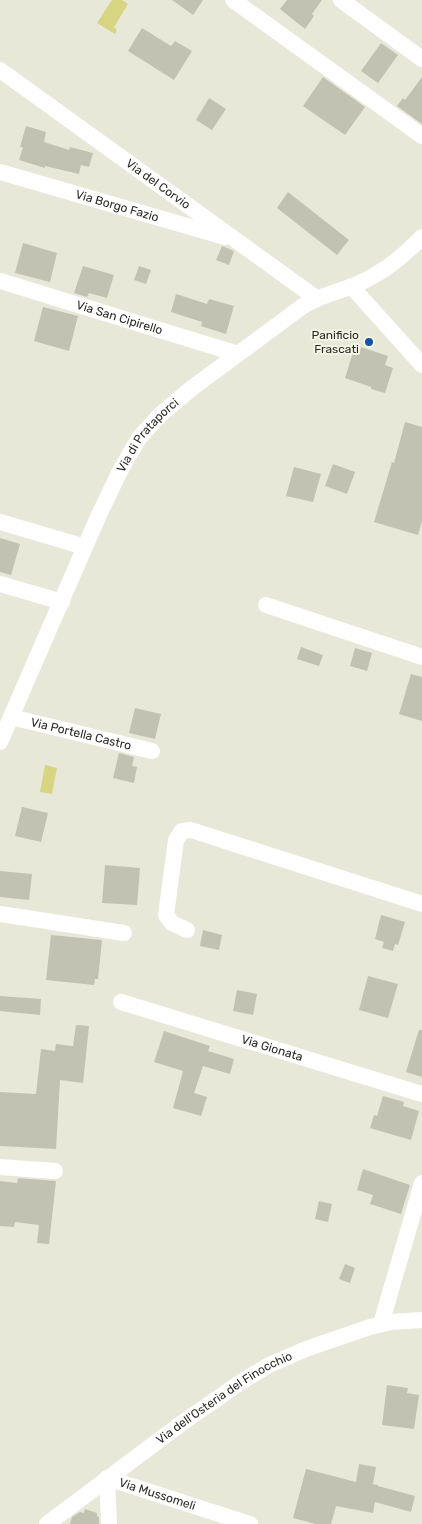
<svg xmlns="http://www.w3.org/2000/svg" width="422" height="1524" font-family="Rubik,sans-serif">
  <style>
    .water { fill: #d7d582 }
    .building { fill: #c2c2b3 }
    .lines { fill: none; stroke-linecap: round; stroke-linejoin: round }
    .minor { stroke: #fff; stroke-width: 16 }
    .poi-dot { fill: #1653a4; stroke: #f5f5e6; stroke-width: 2 }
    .labels { text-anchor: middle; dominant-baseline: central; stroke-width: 4; stroke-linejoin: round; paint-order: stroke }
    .street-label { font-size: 12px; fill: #2b2b25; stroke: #f5f5e6 }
    .poi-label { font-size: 12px; fill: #2b2b25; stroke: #f5f5e6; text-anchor: end }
  </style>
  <rect width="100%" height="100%" fill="#e8e8d9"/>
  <path class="water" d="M112,0H122L128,4L114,27L117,30L115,34L97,23Z
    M45,765L57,768L52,794L40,792Z"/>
  <path class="building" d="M172,0H203L193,15Z
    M287,0H322L312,14L314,16L305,29L280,9Z
    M142,28L171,46L175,41L192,51L174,80L128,51Z
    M381,43L398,55L378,83L361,71Z
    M323,77L365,107L345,135L303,106Z
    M422,77V124L397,106L403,98L405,100Z
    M209,98L226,109L212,130L196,120Z
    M26,126L46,132L44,142L69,150L70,147L93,153L89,167L81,165L79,174L45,166V168L19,160L23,147H20Z
    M288,192L349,240L337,255L277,208Z
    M23,243L57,253L50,282L15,273Z
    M222,246L234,251L229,265L216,260Z
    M83,266L114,275L107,298L89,293L87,297L74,293Z
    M139,266L151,270L146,284L134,280Z
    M176,294L207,304L209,299L234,306L226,334L201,326L202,322L171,312Z
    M43,307L78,316L69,351L34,341Z
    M361,347L388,356L385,365L393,368L385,393L371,389V387L345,378L354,349L360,351Z
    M405,422L422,427V521L418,535L374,522L392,462L394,463Z
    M333,464L355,472L347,494L325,486Z
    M294,467L321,474L313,502L286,496Z
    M0,538L20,544L11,575L0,572Z
    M301,647L323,655L319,666L297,659Z
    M355,648L372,653L367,671L350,666Z
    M411,674L422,677V721L399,714Z
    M135,708L161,714L155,739L129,733Z
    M119,753L134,757L132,766L137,767L134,783L113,778Z
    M22,807L48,813L41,842L15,836Z
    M105,865L140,868L137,905L102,903Z
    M0,871L32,874L29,900L0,897Z
    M381,915L405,922L398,945L395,944L393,951L382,948L384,942L375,939Z
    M203,930L222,935L219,950L200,946Z
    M51,935L102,940L98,979H95L94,985L46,980Z
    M368,976L398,984L388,1018L359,1010Z
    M237,990L257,994L253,1015L233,1011Z
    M0,996L41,999L40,1015L0,1011Z
    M76,1025L89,1026L83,1083L60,1080L56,1149L0,1146V1092L36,1094L41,1049L55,1051L56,1044L73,1046Z
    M419,1030H422V1077L406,1072Z
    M164,1031L210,1046L208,1051L234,1059L230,1074L203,1066L194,1093L207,1097L201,1116L173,1108L183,1071L154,1062Z
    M383,1096L404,1102L403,1106L419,1111L411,1140L370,1128L374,1115L377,1116Z
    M363,1169L410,1185L401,1214L370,1204L373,1195L357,1190Z
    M18,1178L56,1181L49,1244L37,1243L39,1225L15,1222L14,1227L0,1226V1181L17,1183Z
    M319,1201L332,1204L328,1222L315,1219Z
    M345,1264L355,1268L350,1283L339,1279Z
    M387,1385L408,1388L407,1393L419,1395L414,1429L382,1425Z
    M359,1464L376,1467L373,1484L378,1485V1486L415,1496L411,1512L375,1502L373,1513L336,1506L331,1524H316L293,1518L306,1469L356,1482Z
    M85,1509L97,1513V1516L99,1517V1524H70L72,1517L80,1512L84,1513Z"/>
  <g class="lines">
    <g class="minor">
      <path d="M233,0L422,136"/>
      <path d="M341,0L422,59"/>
      <path id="s1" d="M0,70L316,298"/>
      <path id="s2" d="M0,172L225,237"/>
      <path id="s3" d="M0,281L238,354"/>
      <path d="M351,286L422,365"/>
      <path d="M0,522L85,547"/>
      <path d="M0,584L62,602"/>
      <path d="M266,605L422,657"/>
      <path id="s4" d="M11,717L152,751"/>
      <path id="s5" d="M0,742L98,517L119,473L139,438L161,414L192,388L303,306C319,296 336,292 353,286C380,275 402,258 422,237"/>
      <path d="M0,914L124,933"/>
      <path d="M187,930L172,923L166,915L176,840L182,831L191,830L422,904"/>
      <path id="s6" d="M121,1002L422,1094"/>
      <path d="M0,1167L55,1171"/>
      <path d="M381,1324L422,1183"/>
      <path id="s7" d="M47,1524L182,1423L241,1382L269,1365L306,1349L370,1327L391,1322L422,1320"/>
      <path id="s8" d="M109,1524L107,1478L250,1524"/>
    </g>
  </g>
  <circle class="poi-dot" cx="369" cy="342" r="5"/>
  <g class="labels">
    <g class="street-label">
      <text stroke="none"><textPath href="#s1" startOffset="195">Via del Corvio</textPath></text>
      <text stroke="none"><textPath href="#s2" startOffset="122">Via Borgo Fazio</textPath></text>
      <text stroke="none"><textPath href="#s3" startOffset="125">Via San Cipirello</textPath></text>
      <text stroke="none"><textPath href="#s5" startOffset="342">Via di Prataporci</textPath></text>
      <text stroke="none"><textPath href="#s4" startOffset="72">Via Portella Castro</textPath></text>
      <text stroke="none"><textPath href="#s6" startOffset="158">Via Gionata</textPath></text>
      <text stroke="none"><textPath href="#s7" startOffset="218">Via dell'Osteria del Finocchio</textPath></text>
      <text stroke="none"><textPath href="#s8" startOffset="99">Via Mussomeli</textPath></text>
    </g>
    <g class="poi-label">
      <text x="359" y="335">Panificio<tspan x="359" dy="14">Frascati</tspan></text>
    </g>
  </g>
</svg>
